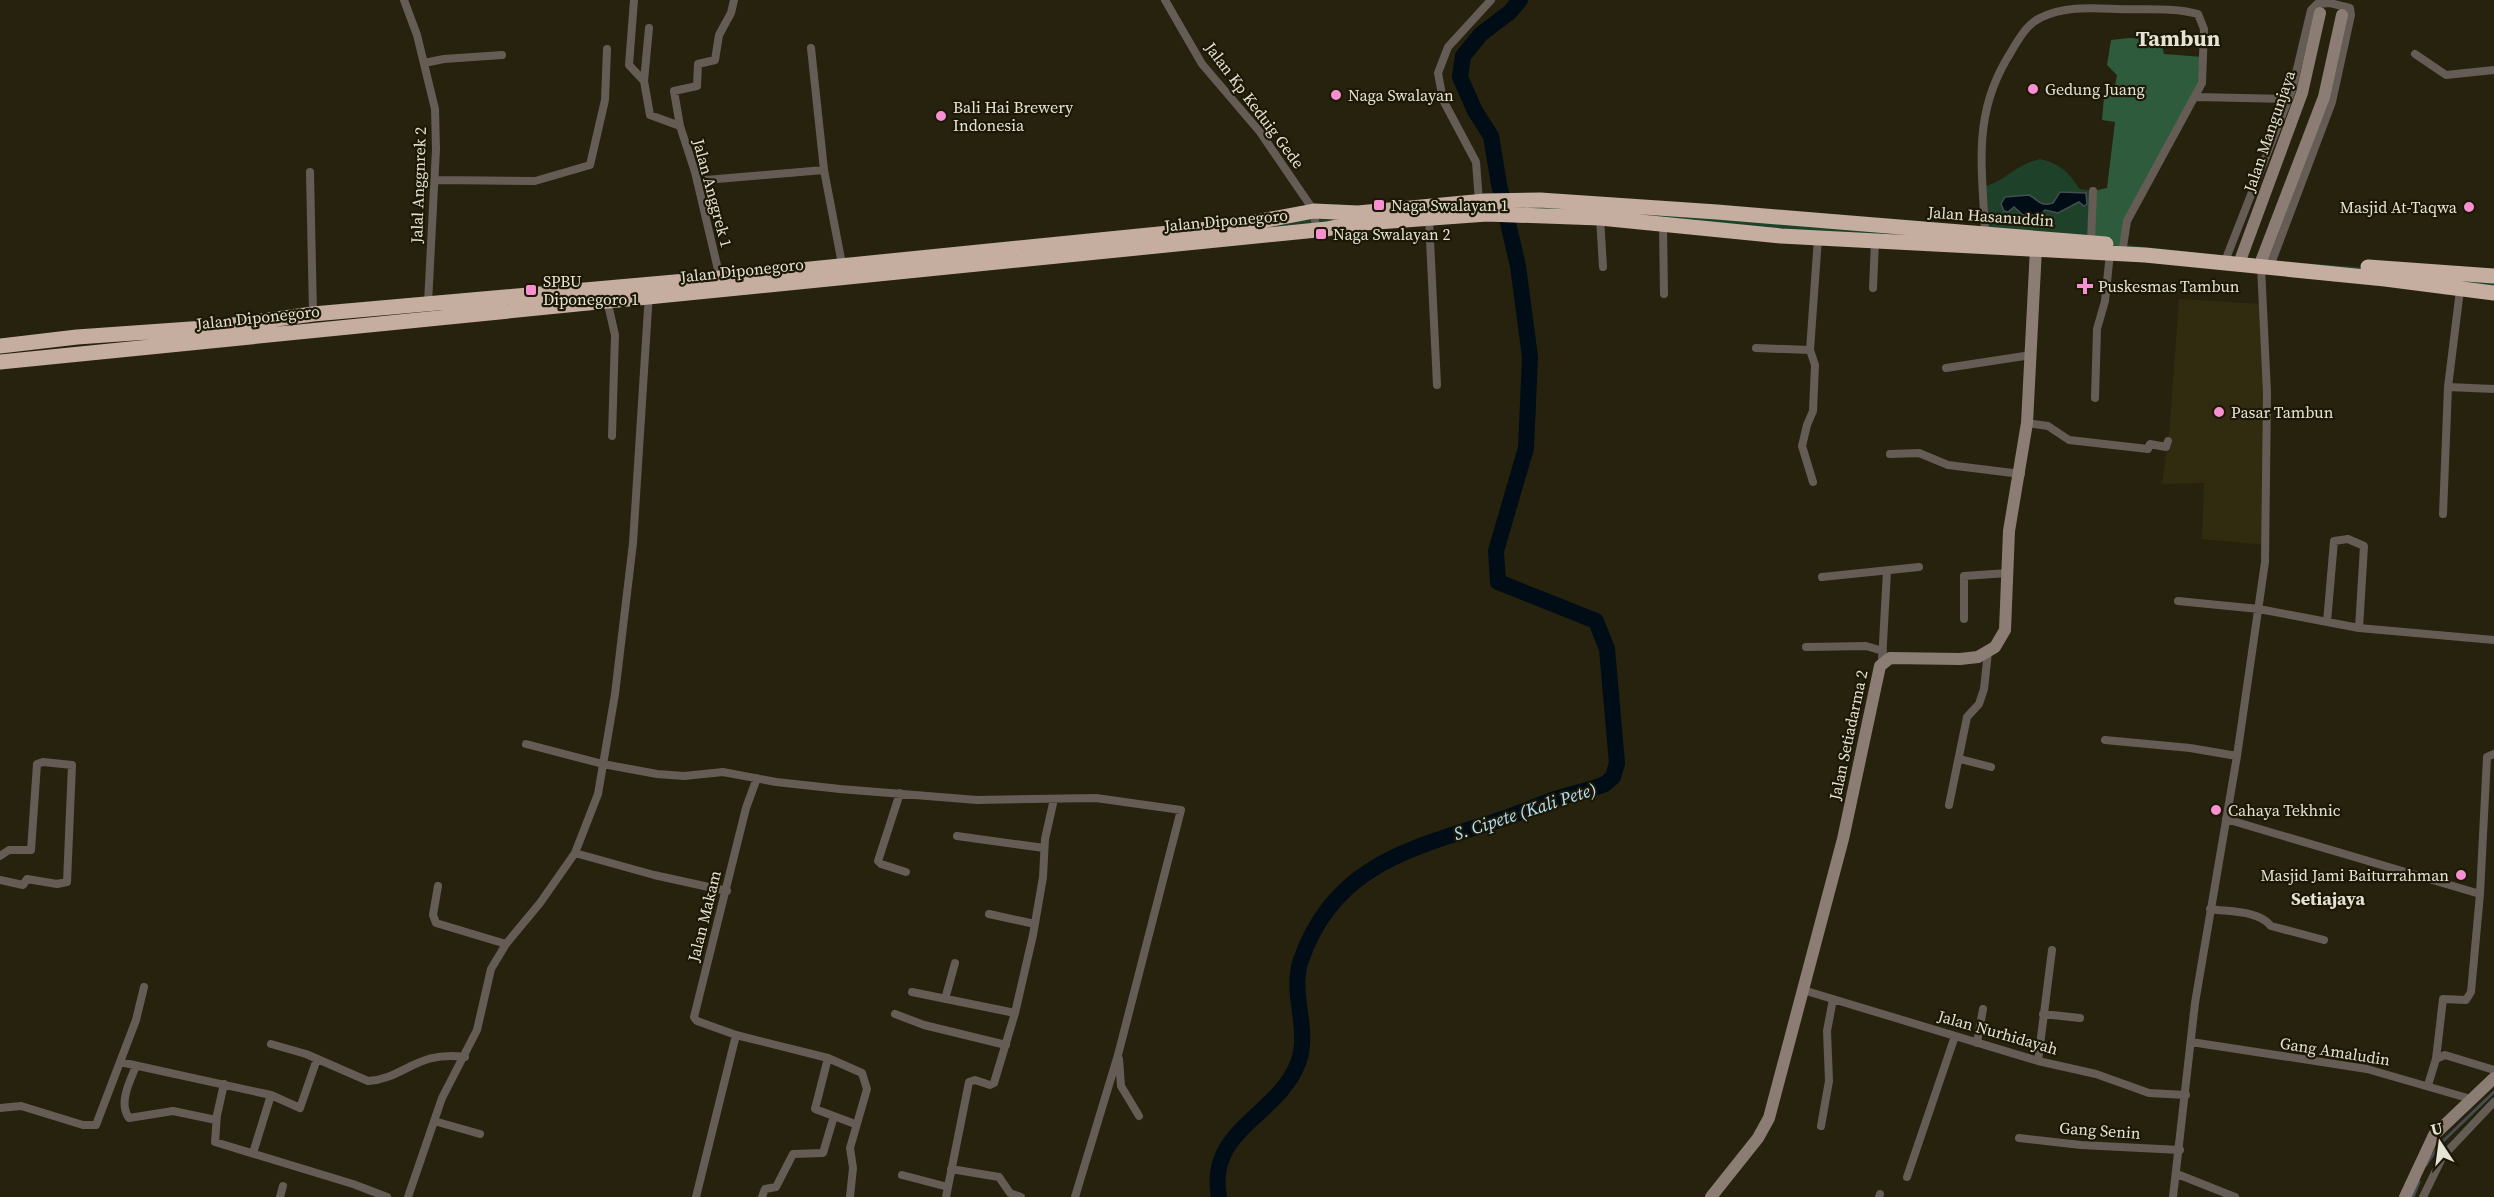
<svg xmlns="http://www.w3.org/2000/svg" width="2494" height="1197" font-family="'Source Serif 4',serif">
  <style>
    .built { fill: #312b10 }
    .green { fill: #1d4129 }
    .forest { fill: #2d5b3c }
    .water { fill: #010d16; stroke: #454d50; stroke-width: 1.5 }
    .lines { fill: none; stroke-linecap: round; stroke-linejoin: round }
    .stream { stroke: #454d50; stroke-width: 3 }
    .river { stroke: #010d16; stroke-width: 16 }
    .street { stroke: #655c56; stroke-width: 8 }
    .secondary { stroke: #8c7d74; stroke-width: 12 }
    .highway { stroke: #c5ae9f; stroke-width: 15 }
    .poi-dot { fill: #f690d1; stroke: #1c1805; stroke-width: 2 }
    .labels { text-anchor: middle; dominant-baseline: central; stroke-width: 4.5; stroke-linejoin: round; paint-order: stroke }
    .poi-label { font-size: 16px; fill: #e5e3d6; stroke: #1c1805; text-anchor: start }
    .street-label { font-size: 16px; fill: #e5e3d6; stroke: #1c1805 }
    .water-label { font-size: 18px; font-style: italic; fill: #b3e2fd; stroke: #1c1805 }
    .neighbourhood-label { font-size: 18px; font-weight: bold; fill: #e5e3d6; stroke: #1c1805 }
    .district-label { font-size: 22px; font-weight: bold; fill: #e5e3d6; stroke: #1c1805 }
  </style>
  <rect width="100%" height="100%" fill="#26220e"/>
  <path class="built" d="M2179,299L2263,304L2266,545L2202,539L2204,483L2162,484L2169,435Z"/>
  <path class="green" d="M2040,159C2061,164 2068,172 2080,189L2093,191L2092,241L2272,261L2494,276V293L2385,279L1539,215L842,264L1479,202L1985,232L1983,187C2006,181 2013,166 2040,159Z"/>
  <path class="forest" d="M2129,38L2161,40L2164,54L2204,57L2202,83L2127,221L2123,247L2091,241L2093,191L2107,188L2115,122L2102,120L2105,86H2115L2117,75L2107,65L2111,40Z"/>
  <path class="water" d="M2060,192L2086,193L2087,204L2084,206L2079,202L2058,213L2045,210L2040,215H2023L2014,207L2008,212L2004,211L2001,204L2005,197L2029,195C2039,200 2039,207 2053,203Z"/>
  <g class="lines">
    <path class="stream" d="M2426,1165L2440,1144L2494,1092
      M2413,1197L2419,1182"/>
    <path class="river" d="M1219,1197C1206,1130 1278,1116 1298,1063C1311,1030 1289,994 1301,960C1333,867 1408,849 1493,822C1513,816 1533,807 1552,800C1570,794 1587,791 1605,784L1613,777L1617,763L1607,649L1596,621L1498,582L1496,551L1526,448L1530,357L1518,266L1499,184L1491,136L1475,111L1460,77L1463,56L1481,34L1510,12L1520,0"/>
    <path class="street" d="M404,0L417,35L435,109L436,149L428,303
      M634,0L629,65L644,81L650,115L680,126L695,172L720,278
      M1165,0L1202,64L1260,132L1314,211L1316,230
      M811,48L824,170
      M2415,54L2446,75L2494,70
      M424,63L444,59L502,55
      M644,81L649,28
      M2196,97L2288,99
      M680,126L674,91L697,86L698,64L715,60L719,35L731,13L734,0
      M310,172L313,314
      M435,180L535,181L590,165L605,100L607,49
      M706,180L824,170L842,264
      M1479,202L1476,162L1443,100L1438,73L1448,47L1491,0
      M1600,218L1603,267
      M1429,219L1437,385
      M1663,225L1664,294
      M1985,232C1982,163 1972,113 2011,52C2018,40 2027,24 2040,18C2064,6 2091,8 2116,9C2143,10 2173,7 2198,14L2204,29L2202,83L2127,221L2123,247
      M2091,241L2093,191
      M2227,256L2292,90L2311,10L2317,4L2330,3L2350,8L2351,15L2332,102L2272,261
      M1873,288L1875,241
      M607,300L615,335L612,436
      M1756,348L1810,350
      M1946,368L2031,355
      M2448,387L2494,389
      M2095,398L2097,329L2105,301L2110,253
      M2027,423L2048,426L2069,440L2148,449L2150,444L2166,447L2168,441
      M1890,454L1919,453L1948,465L2021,474
      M1813,482L1802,446L1807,425L1813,411L1815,365L1810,350L1818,238
      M2443,514L2448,387L2460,290
      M1822,577L1919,567
      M2178,601L2259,609L2359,628L2494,640
      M1964,619V576L2008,573
      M2327,622L2334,541L2348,539L2364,546L2359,628
      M1806,647L1866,646L1883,651
      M1882,661L1887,571
      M2105,740L2190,748L2237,756
      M526,744L603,764L657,774L684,776L723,772L776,782L840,789L977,800L1096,798L1181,810L1118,1055L1075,1197
      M1960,759L1991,767
      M757,778L746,808L694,1017L697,1021L736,1035L828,1058L862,1073L867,1089L850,1148L853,1168L850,1197
      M900,793L878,861L881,864L906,872
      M1949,805L1967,717L1979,704L1984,689L1988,652
      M2226,819L2480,894
      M957,836L1044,848
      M575,853L654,875L727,891
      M0,856L9,850H31L37,764L43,762L72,765L67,882L57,884L27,879L23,885L0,880
      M438,886L433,915L436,923L506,944
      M2210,909C2228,912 2259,910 2271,926L2324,940
      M989,914L1035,924
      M1803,990L2038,1061L2096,1074L2149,1093L2186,1095
      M912,992L1015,1013
      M945,999L955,963
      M895,1014L924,1025L1006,1045
      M2043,1014L2080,1018
      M2191,1042L2367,1069L2471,1099
      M1977,1043L1983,1009
      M271,1044L306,1054L368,1081C404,1079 417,1050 465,1057
      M828,1058L815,1109L855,1124
      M1119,1059L1121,1086L1139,1116
      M2436,1059L2445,1055L2494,1070
      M2038,1061L2052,950
      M120,1062L136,1020L144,987
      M136,1066C130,1081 118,1103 129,1118L173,1111L216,1120
      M224,1084L217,1115L215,1142L353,1184L387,1197
      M2428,1085L2436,1059L2443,999L2466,1000L2471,992L2480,894L2487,757L2494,754
      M0,1108L21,1106L83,1125H96L120,1062L271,1095L300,1108L317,1059
      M434,1121L480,1134
      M1821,1126L1829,1081L1827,1031L1833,999
      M2019,1138L2081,1145L2180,1150
      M253,1153L271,1095
      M951,1169L999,1177L1010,1193L1021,1197
      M2177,1174L2235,1197
      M902,1175L948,1187
      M1907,1177L1955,1036
      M280,1197L283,1186
      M408,1197L442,1098L477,1030L491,969L506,944L540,903L575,853L598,794L615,694L633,543L649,293
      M696,1197L736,1035
      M762,1197L765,1189L776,1187L793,1154L823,1153L834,1116
      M946,1197L969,1082L975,1080L990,1085L994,1083L1015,1013L1033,935L1043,877L1045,839L1054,799
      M1879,1197L1880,1194
      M2173,1197L2195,1003L2237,756L2265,562L2267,393L2261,266
      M2423,1197L2443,1156L2494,1102"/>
    <path class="secondary" d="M2241,258L2302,93L2320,13
      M2262,259L2324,97L2342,15
      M1711,1197L1758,1138L1769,1118L1843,839L1880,666L1890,658L1960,659L1978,657L1995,647L2005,630L2009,531L2027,423L2036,248
      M2405,1197L2434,1135L2494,1078"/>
    <path class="highway" d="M2368,267L2494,276
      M0,346L77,337L219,327L313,314L720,278L1229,227L1314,211L1358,213L1485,201L1540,200L1717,212L2106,244
      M0,362L1327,229L1350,224L1487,214L1600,218L1781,236L2145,255L2385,279L2494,293"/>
  </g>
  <g class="poi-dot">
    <circle cx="2033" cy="89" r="6"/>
    <circle cx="1336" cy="95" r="6"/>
    <circle cx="941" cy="116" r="6"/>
    <rect x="1373" y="199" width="12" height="12" rx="3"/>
    <circle cx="2469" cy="207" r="6"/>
    <rect x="1315" y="228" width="12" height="12" rx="3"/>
    <path d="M2082 277h6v6h6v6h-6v6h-6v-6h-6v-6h6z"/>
    <rect x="525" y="284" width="12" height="12" rx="3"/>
    <circle cx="2219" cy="412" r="6"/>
    <circle cx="2216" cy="810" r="6"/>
    <circle cx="2461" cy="875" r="6"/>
  </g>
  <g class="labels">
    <g class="poi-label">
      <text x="2045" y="89">Gedung Juang</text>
      <text x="1348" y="95">Naga Swalayan</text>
      <text x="953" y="107">Bali Hai Brewery<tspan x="953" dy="18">Indonesia</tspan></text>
      <text x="1391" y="205">Naga Swalayan 1</text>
      <text x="2457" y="207" text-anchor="end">Masjid At-Taqwa</text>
      <text x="1333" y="234">Naga Swalayan 2</text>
      <text x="543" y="281">SPBU<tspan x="543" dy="18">Diponegoro 1</tspan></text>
      <text x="2098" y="286">Puskesmas Tambun</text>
      <text x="2231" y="412">Pasar Tambun</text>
      <text x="2228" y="810">Cahaya Tekhnic</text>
      <text x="2449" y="875" text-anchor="end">Masjid Jami Baiturrahman</text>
    </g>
    <g class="street-label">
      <text transform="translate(1255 105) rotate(53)">Jalan Kp Keduig Gede</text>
      <text transform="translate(2269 131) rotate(-71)">Jalan Mangunjaya</text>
      <text transform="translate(418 185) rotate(-88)">Jalal Anggnrek 2</text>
      <text transform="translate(713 193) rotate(75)">Jalan Anggrek 1</text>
      <text transform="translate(1991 216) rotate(4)">Jalan Hasanuddin</text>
      <text transform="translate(1226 220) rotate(-5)">Jalan Diponegoro</text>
      <text transform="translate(742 270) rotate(-6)">Jalan Diponegoro</text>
      <text transform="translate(258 317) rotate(-6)">Jalan Diponegoro</text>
      <text transform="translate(1848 735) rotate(-78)">Jalan Setiadarma 2</text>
      <text transform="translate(704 916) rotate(-76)">Jalan Makam</text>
      <text transform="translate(1998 1032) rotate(16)">Jalan Nurhidayah</text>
      <text transform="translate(2335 1051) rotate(9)">Gang Amaludin</text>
      <text transform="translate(2100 1130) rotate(4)">Gang Senin</text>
    </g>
    <g class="water-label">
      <text transform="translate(1525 811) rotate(-18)">S. Cipete (Kali Pete)</text>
    </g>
    <g class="neighbourhood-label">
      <text x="2328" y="898">Setiajaya</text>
    </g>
    <g class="district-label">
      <text x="2178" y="38">Tambun</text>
    </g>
  </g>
  <g transform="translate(2440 1143) rotate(347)" stroke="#1c1805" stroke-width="4.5" paint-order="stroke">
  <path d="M0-4.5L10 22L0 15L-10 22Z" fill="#e5e3d6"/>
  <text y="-9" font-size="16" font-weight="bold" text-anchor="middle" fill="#e5e3d6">U</text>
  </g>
</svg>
